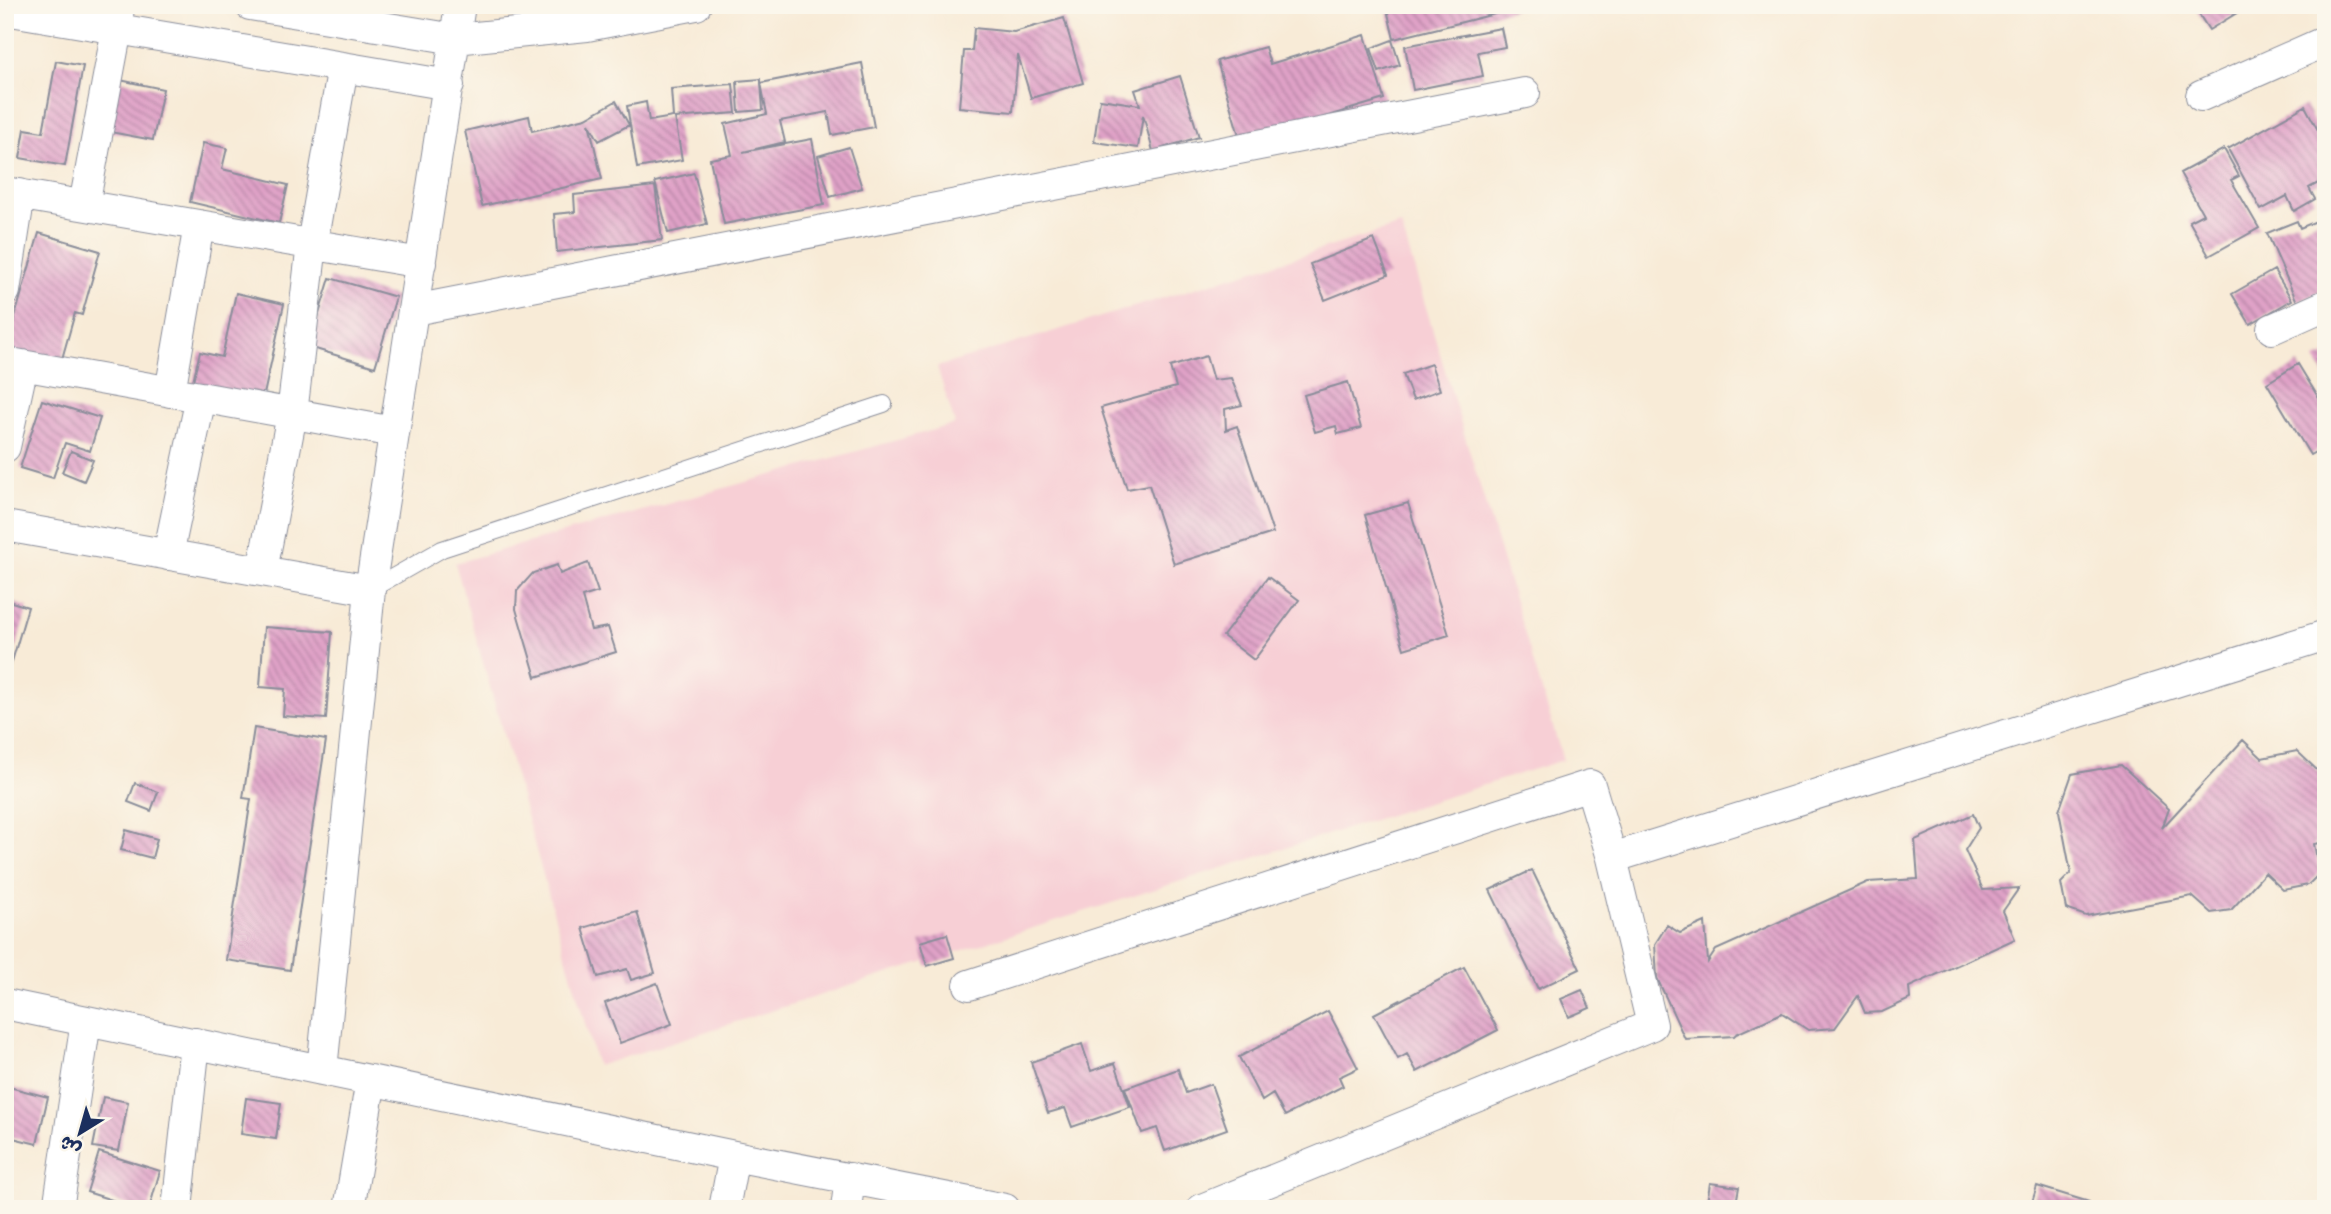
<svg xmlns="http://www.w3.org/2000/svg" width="2331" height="1214" font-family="Sriracha,'Playpen Sans Arabic',sans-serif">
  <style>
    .built { fill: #f7cfd5 }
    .building { fill: url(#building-back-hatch) }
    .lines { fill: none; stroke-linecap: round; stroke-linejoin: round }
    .lane-casing { stroke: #8a8d9a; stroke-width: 18 }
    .street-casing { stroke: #8a8d9a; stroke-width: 32 }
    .lane { stroke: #fff; stroke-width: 16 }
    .street { stroke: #fff; stroke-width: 30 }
  </style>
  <defs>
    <pattern id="building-back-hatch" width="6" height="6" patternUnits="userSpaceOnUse" patternTransform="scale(1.75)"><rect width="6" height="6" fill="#e0a2c7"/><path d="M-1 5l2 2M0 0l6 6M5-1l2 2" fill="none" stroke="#b584a5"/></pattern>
  </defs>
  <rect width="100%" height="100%" fill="#fbf7ec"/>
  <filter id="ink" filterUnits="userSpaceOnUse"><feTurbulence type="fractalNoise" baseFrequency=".0143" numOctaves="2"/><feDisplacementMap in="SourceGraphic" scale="14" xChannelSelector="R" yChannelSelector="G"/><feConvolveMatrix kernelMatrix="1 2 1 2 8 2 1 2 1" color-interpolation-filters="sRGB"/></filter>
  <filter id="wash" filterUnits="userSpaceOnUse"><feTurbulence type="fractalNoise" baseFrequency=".00686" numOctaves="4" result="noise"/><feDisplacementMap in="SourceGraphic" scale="28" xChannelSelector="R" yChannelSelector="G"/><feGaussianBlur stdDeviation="1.57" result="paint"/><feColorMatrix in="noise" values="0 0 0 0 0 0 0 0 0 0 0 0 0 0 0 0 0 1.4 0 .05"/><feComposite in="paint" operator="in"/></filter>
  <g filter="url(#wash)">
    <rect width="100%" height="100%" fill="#f8ebd7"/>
    <path class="built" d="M1401,225L1563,760L597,1066L455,563L955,424L937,367Z"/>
    <g id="blocks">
      <path class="building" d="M1386,5H1522L1523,7L1394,39Z
        M2193,5H2250L2209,30Z
        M1064,18L1083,83L1031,98L1018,55L1013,112L959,107L964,51H972L974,28L1014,32Z
        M1501,28L1505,47L1478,52L1483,76L1413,90L1405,46Z
        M1365,35L1384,99L1241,142L1217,61L1265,47L1270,64Z
        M1392,40L1400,65L1379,72L1371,48Z
        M56,61L83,66L65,166L20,158L25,129L43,132Z
        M862,63L874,127L832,135L828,112L780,121L785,142L743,152L812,139L824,205L724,224L710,159L732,155L725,124L767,114L761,83L763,110L739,112L737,81L761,79V83Z
        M1180,76L1199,137L1153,151L1143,115L1138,148L1094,142L1100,99L1140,105L1135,90Z
        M115,79L163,89L153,140L105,131Z
        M733,84L736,113L675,118L682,160L637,168L627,106L646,102L649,121L673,117L671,89Z
        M616,101L629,125L599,141L589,123L602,179L482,206L465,131L529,116L532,131L586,118Z
        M2305,106L2326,145V179L2309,188L2315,199L2294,211L2287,196L2261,210L2228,149Z
        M203,143L227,148L222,169L288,185L279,223L190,202Z
        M849,147L862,188L830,197L818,156Z
        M2224,149L2239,176L2231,180L2259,228L2209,256L2189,221L2203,214L2180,173Z
        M694,173L707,224L668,233L655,182Z
        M655,186L662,240L557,252L554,214L575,212L574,195Z
        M2326,217V289L2297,302L2267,233L2297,221L2300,228Z
        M39,233L100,251L82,315L75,313L58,373L5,351Z
        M1374,239L1388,275L1325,300L1310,264Z
        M2274,270L2292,300L2250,324L2232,294Z
        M330,278L396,297L375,367L309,347Z
        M236,293L284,304L261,408L190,393L200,352L222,357Z
        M2326,355V380L2316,359Z
        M1206,356L1213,380L1231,378L1242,405L1225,409L1226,430L1237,426L1273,533L1174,564L1149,485L1127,489L1101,408L1176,387L1170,367Z
        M1431,364L1440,390L1413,400L1403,374Z
        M2298,364L2326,410V446L2310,455L2267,383Z
        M1348,382L1361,428L1338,434L1336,426L1315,432L1304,395Z
        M42,400L100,418L90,451L65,443L53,478L20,468Z
        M71,451L93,460L84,481L62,472Z
        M1408,503L1449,635L1404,649L1365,515Z
        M588,563L598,592L582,597L591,630L608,627L616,652L536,677L516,609L517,591L533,573L557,565L560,574Z
        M1268,577L1299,600L1254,660L1223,636Z
        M5,600L28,607L6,682H5Z
        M264,627L332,632L326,719L283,716L285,689L260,687Z
        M254,728L326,740L290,970L226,960L251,799L243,798Z
        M2243,740L2262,758L2297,751L2319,772L2326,755V842L2314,844L2320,873L2308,885L2283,890L2265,873L2231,910L2211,913L2192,896L2086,916L2066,909L2061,883L2071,873L2059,811L2072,774L2121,765L2169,809L2162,828Z
        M135,783L158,792L151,811L128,802Z
        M1973,814L1979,828L1965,850L1983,890L2019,888L2003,911L2015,939L1909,987L1910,999L1882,1012L1865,1013L1858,996L1835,1028L1808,1030L1782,1013L1736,1034L1734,1036L1685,1039L1657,978L1655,944L1667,925L1680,933L1705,922L1708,962L1716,950L1868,882L1918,879L1915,840Z
        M126,830L157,839L152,858L121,850Z
        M1532,870L1580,969L1538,989L1490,890Z
        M637,912L655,973L631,980L627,969L598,977L583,928Z
        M947,934L954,958L927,966L920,942Z
        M1464,967L1498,1030L1417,1072L1407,1054L1398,1059L1374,1014Z
        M657,983L672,1024L620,1043L605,1003Z
        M1582,990L1590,1008L1569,1017L1561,999Z
        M1328,1011L1358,1068L1339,1077L1343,1086L1285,1116L1273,1094L1262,1101L1239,1057Z
        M1082,1044L1091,1071L1115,1063L1130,1107L1072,1127L1065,1108L1048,1113L1031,1062Z
        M1178,1069L1186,1093L1211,1084L1227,1129L1165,1151L1157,1128L1142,1133L1125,1088Z
        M5,1086L48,1097L37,1144L5,1136Z
        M103,1097L128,1102L119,1151L93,1147Z
        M246,1098L281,1103L276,1139L241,1134Z
        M99,1152L160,1171L149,1209H140L87,1192Z
        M1710,1183L1739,1187L1735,1209H1706Z
        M2037,1186L2089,1202L2087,1209H2030Z"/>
    </g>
  </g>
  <g filter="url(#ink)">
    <use href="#blocks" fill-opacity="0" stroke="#8a8d9a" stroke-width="2"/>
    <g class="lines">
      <g class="lane-casing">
        <path id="lane" d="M370,590L442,549L884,404"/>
      </g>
      <g class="street-casing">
        <path id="street" d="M250,5L455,39L587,26L696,5
          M5,10L449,85
          M2201,96L2326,41
          M5,192L421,263
          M84,205L117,29L119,5
          M5,291L20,194
          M414,310L1525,93
          M2272,329L2326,305
          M5,362L394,432
          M170,392L199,225
          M5,447L23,365
          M5,526L370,590
          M168,555L201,397
          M262,571L292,414L312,244L343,67
          M1612,858L2326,635
          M969,985L1590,785L1612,858L1652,1025L1202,1209
          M5,1004L734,1156L1005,1209
          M322,1070L370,590L460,5
          M58,1209L86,1021
          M177,1209L195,1043
          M349,1209L371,1080
          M724,1209L734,1156
          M846,1209L850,1178"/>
      </g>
      <use href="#lane" class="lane"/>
      <use href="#street" class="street"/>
    </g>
  </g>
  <rect width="2331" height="1214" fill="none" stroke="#fbf7ec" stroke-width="28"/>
  <g transform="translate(80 1133) rotate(217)" stroke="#fbf7ec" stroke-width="5" paint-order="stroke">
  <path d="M0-5L12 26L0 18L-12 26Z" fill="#1b2f5e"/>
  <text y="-10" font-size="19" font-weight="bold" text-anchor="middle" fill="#1b2f5e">ش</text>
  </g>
</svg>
